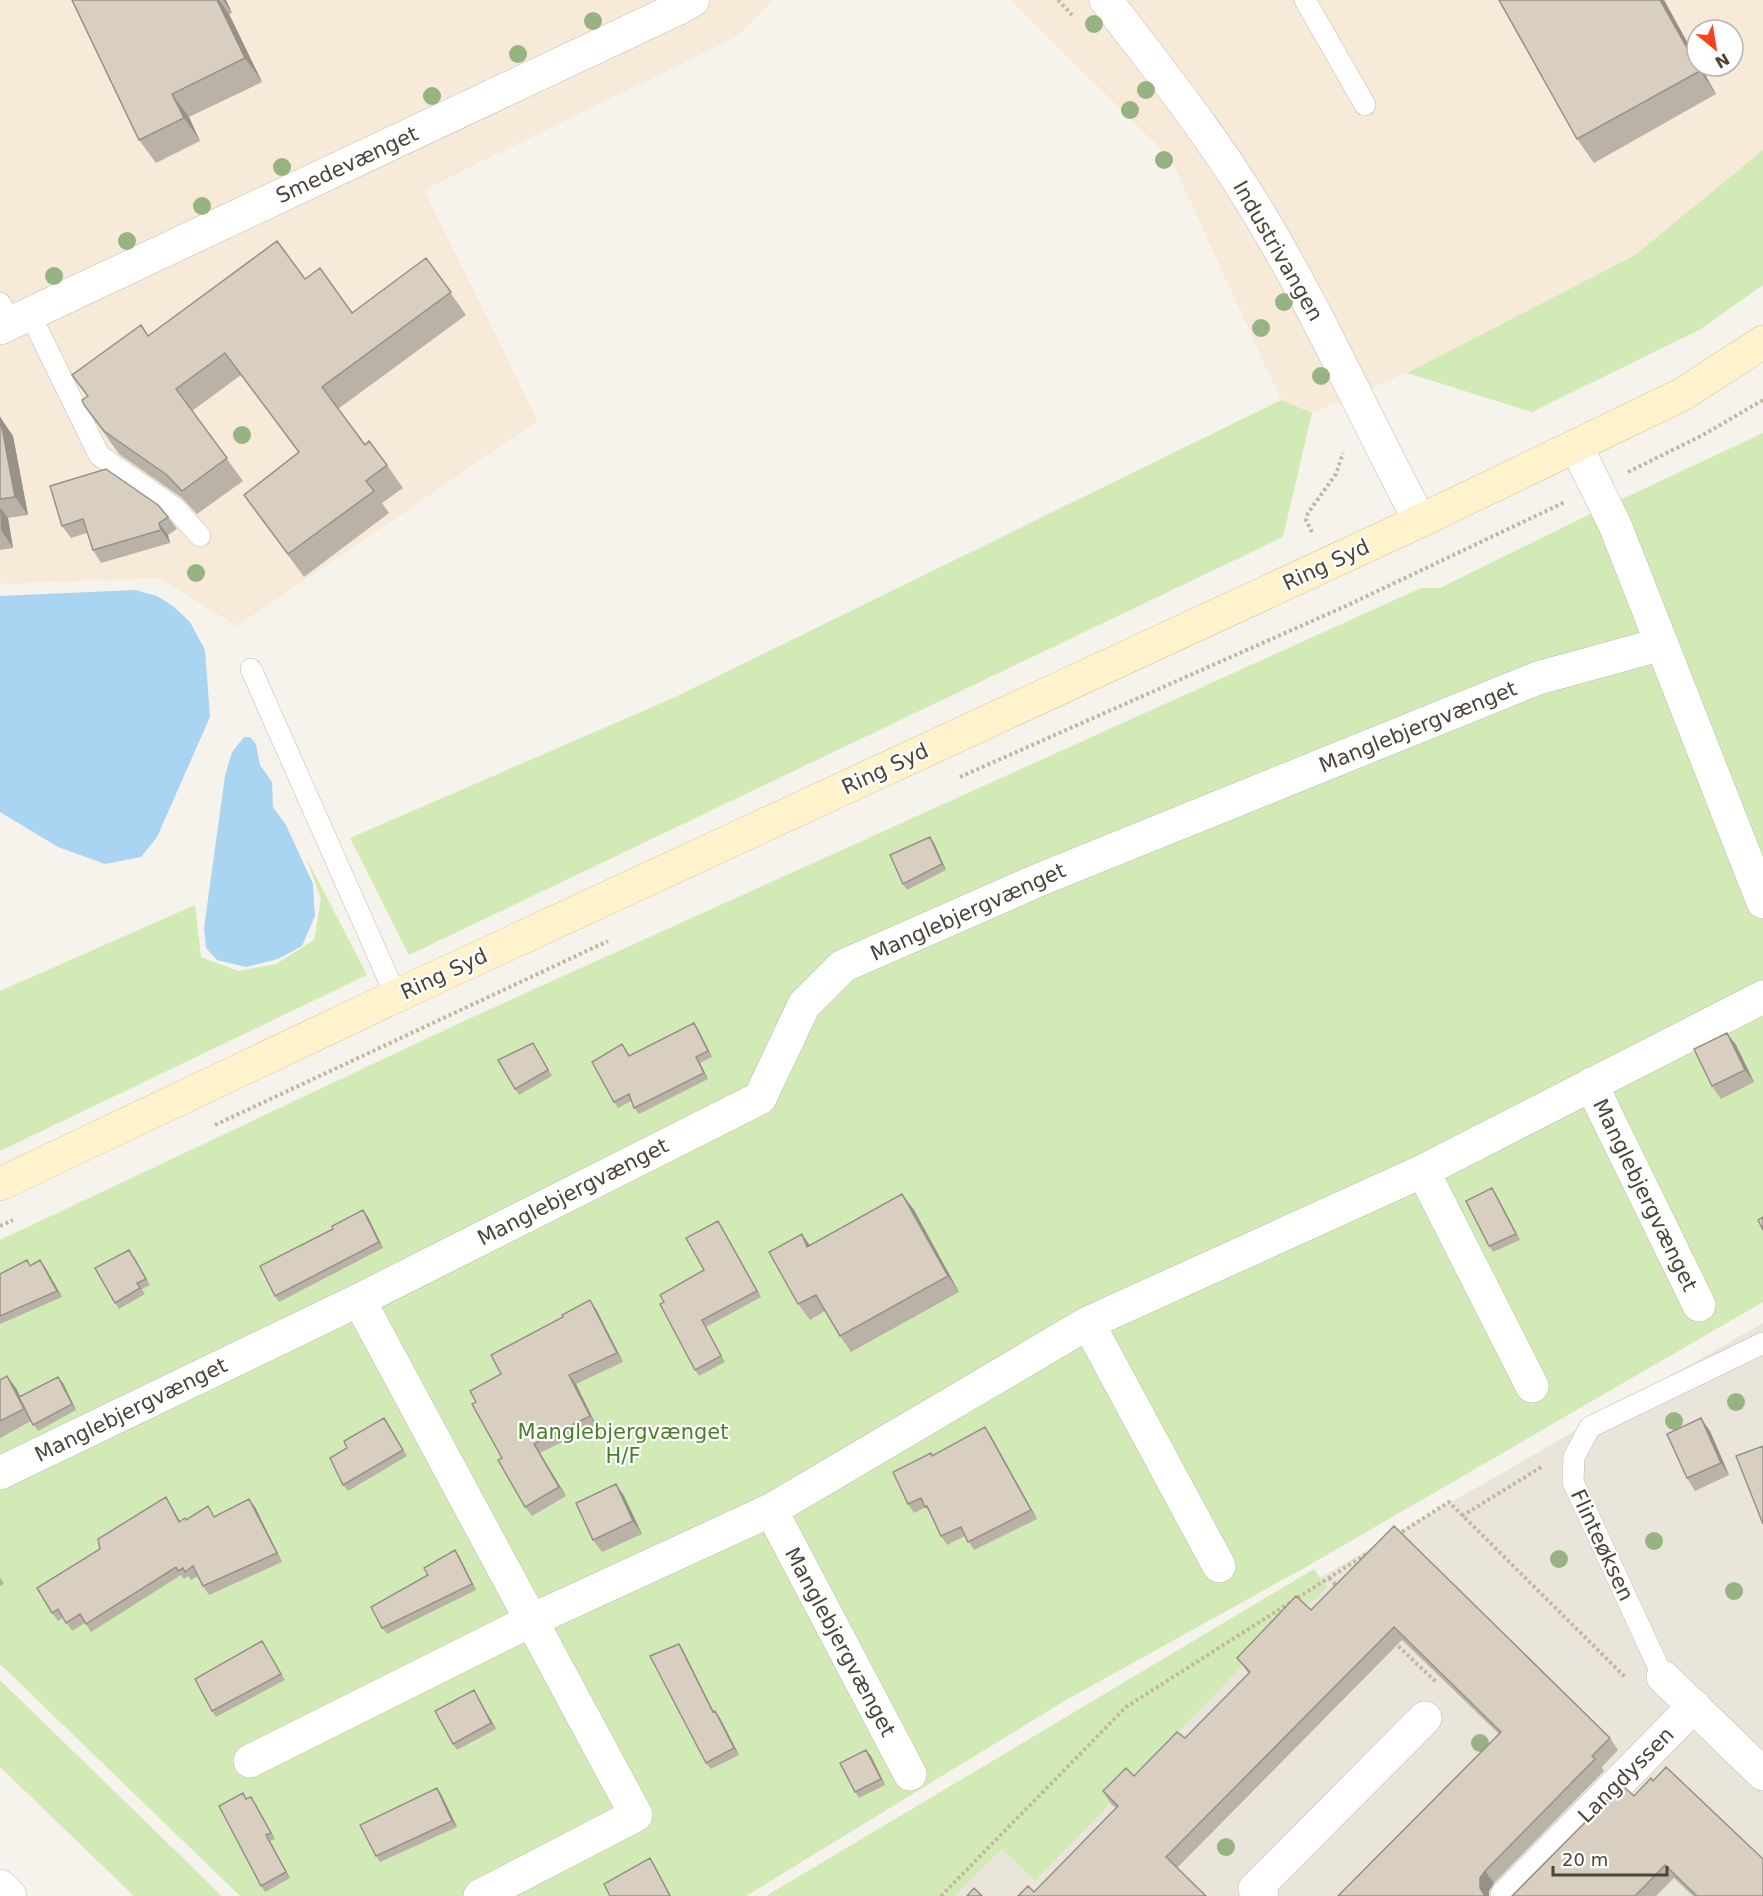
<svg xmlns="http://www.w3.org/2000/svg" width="1763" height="1896" font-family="'DejaVu Sans',sans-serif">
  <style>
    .residential { fill: #eae5da }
    .commercial { fill: #f7ead8; fill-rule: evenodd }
    .green { fill: #d2eab5 }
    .water { fill: #a9d4f2 }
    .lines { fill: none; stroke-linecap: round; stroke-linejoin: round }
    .service-casing { stroke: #c2bbae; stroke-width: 22 }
    .minor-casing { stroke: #c2bbae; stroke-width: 34 }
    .tertiary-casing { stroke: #c2bbae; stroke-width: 34 }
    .secondary-casing { stroke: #d6c79b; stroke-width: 34 }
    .path { stroke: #c4b79f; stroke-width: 4; stroke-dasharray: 3 3; stroke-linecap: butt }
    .service { stroke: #fff; stroke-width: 21 }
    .minor { stroke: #fff; stroke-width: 33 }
    .tertiary { stroke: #fff; stroke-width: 33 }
    .secondary { stroke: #fff3cd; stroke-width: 33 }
    .tree { fill: #97b381 }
    .wall { fill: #bab2a6 }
    .shaded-wall { fill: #979187 }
    .building { fill: #d8cfc1; stroke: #979187; stroke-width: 1.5 }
    .labels { text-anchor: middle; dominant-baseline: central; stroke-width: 4.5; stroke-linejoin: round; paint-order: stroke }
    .street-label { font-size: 21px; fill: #4b4439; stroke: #fff }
    .park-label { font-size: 21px; fill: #4a7f2a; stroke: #fff }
  </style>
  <rect width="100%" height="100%" fill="#f6f3ec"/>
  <path class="residential" d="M1763,1323V1896H918L1131,1686Z"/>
  <path class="commercial" d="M0,0H773L736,37L424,190L538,421L237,626L159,578L0,584Z
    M1011,0H1763V150L1635,255L1407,373L1312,413L1281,400L1171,159ZM1697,30H1733V66H1697Z"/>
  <path class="green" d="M1763,150V285L1701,329L1532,412L1407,373L1635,255Z
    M1281,400L1312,413L1283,537L409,955L350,838L673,698Z
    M1763,433V1302L1313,1563L1066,1700L746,1896H240L0,1664V1240L464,1021L1421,588H1440L1588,515Z
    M306,857L367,975L0,1151V991L195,905L201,957L238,971L276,964L314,940L321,899Z
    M1314,1569L1327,1587L1240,1668L1035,1881L1002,1849L954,1896H766Z
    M0,1680L222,1896H134L0,1767Z"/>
  <path class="water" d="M135,590L157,596L173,606L190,622L205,650L210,717L157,837L141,857L105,864L58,847L0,812V596Z
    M244,737H250L256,744L260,765L272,782L273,807L286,825L313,884L315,916L302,946L278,959L246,967L217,960L206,948L204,928L225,776L232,752Z"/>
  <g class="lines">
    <g class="service-casing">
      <path id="service" d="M1305,0L1365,105
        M0,303L10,323
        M30,314L99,455L175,508L200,536
        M251,669L396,996
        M1663,1677L1573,1482L1574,1457L1590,1427L1763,1343"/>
    </g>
    <g class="minor-casing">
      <path id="minor" d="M1106,0C1155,65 1207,129 1250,199C1314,302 1363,414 1420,521
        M0,328L681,7L693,0
        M1576,446L1615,525L1763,902
        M1591,1084L1699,1305
        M1423,1171L1532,1386
        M359,1300L636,1815L480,1896
        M1088,1323L1219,1566
        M0,1473L359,1300L760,1098L804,1005L843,966L1041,879L1538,678L1662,644
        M771,1510L910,1774
        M1663,1677L1763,1774
        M250,1761L532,1620L771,1510L1088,1323L1423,1171L1763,997
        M1262,1896L1255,1889L1425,1718
        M1507,1896L1694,1706"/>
    </g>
    <g class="tertiary-casing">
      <path id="tertiary" d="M0,1886L10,1896"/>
    </g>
    <g class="secondary-casing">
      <path id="secondary" d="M0,1184L396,996L1420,521L1683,394L1763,342"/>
    </g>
    <path class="path" d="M1058,0L1072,15
      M1628,472L1703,435L1763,400
      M1312,532L1306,520L1308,513L1336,474L1343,453
      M960,777L1346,606L1565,502
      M215,1125L608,941
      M0,1226L13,1220
      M1462,1516L1543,1466
      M1397,1535L1449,1502L1626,1678
      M1329,1578L1339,1588
      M1394,1642L1436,1682
      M941,1896L1126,1707L1368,1553"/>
    <use href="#service" class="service"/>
    <use href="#minor" class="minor"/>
    <use href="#tertiary" class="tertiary"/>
    <use href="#secondary" class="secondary"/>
  </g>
  <g class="tree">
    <circle cx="593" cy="21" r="9"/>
    <circle cx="1094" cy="24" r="9"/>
    <circle cx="518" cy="54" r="9"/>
    <circle cx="1146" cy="90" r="9"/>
    <circle cx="432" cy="96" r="9"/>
    <circle cx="1130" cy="110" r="9"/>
    <circle cx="1164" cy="160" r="9"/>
    <circle cx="282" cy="167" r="9"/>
    <circle cx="202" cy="206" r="9"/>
    <circle cx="127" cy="241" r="9"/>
    <circle cx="54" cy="276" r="9"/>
    <circle cx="1284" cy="302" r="9"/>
    <circle cx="1261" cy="328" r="9"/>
    <circle cx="1321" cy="376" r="9"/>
    <circle cx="242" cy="435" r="9"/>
    <circle cx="196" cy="573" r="9"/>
    <circle cx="1736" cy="1402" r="9"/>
    <circle cx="1674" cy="1421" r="9"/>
    <circle cx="1654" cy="1541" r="9"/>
    <circle cx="1559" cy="1559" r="9"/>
    <circle cx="1734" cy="1591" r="9"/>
    <circle cx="1480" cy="1743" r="9"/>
    <circle cx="1226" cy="1847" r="9"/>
  </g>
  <path class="wall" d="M72,0H226L232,13L229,14L262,82L189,117L200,141L156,163L139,140Z
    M1664,0L1716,94L1594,163L1577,139Z
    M426,258L466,315L338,409L365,445L387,465L403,488L382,503L389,513L304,577L244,495L299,453L241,375L192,411L243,481L197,514L182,498L119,454L84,405L87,396L72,375L148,336L305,279L352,313Z
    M0,417L13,436L28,515L8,518L13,548L0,550Z
    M50,486L168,517L177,529L168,535L170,543L101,563L93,550L87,533L71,538L62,526Z
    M930,837L934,843L946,870L907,890L903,884Z
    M698,1029L712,1057L700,1063L708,1079L639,1114L634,1108L631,1101L618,1108L614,1102L622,1044L629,1055Z
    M1736,1045L1754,1082L1721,1099L1712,1086Z
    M537,1049L552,1076L519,1095L515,1089Z
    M902,1194L914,1210L959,1292L851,1352L840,1336L825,1311L810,1320L798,1304L802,1234L810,1246Z
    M1496,1194L1520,1240L1493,1252L1489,1246Z
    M363,1210L368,1217L383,1248L279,1302L275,1296L333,1229Z
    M718,1221L761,1297L706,1327L725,1362L699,1376L695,1370L664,1302L704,1270Z
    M134,1256L150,1285L142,1289L145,1294L119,1309L115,1303Z
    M27,1260L31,1266L45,1267L62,1297L0,1324V1274Z
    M596,1309L623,1362L576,1384L596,1425L540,1453L566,1496L532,1516L525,1507L476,1402Z
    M0,1380L16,1388L20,1396L63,1383L76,1410L38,1431L31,1421L0,1438Z
    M388,1424L407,1456L348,1491L343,1485Z
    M985,1427L991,1436L1037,1519L974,1550L965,1536L947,1545L941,1536L931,1515L926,1507L914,1513L908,1504L933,1456Z
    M1710,1431L1729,1475L1695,1491L1687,1478Z
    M616,1484L624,1496L642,1534L602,1552L593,1540Z
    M171,1506L180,1521L215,1516L255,1507L282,1562L209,1595L203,1586L198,1576L191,1580L188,1576L184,1579L181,1575L91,1632L85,1623L72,1631L63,1618L58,1621L52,1613Z
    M1394,1526L1610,1738L1618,1750L1602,1767L1604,1771L1494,1883L1489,1891V1896H1338L1499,1734L1402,1640L1177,1868L1034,1892L1116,1808L1111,1804L1103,1791L1134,1776L1185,1738L1249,1674L1237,1658L1311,1610Z
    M455,1550L459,1556L476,1590L387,1634L382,1628L428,1575Z
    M0,1577L4,1584L0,1586Z
    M262,1641L285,1680L216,1717L212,1711Z
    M679,1644L683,1650L714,1712L715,1711L720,1718L739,1755L711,1769L706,1763Z
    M478,1697L496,1729L457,1750L453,1744Z
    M871,1756L885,1785L859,1798L855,1792Z
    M243,1793L247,1799L251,1797L255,1803L275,1839L270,1841L290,1878L265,1892L261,1886Z
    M441,1794L457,1827L380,1862L376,1856Z
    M1634,1796L1763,1896H1693L1674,1878L1656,1896H1512Z"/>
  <path class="shaded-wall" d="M217,0H219L229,14L262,82L245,58Z
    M223,0H226L232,13Z
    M1660,0H1664L1697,60V66H1700L1716,94L1700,71Z
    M172,94L189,117L200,141L184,118Z
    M0,417L13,436L28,515L15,497Z
    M0,507L8,518L13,548L1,530Z
    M159,523L168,535L170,543L161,530Z
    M930,837L934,843L946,870L942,864Z
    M694,1023L698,1029L712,1057L708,1051Z
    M1727,1033L1736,1045L1754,1082L1745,1070Z
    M696,1057L700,1063L708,1079L704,1073Z
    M1492,1188L1496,1194L1520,1240L1516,1234Z
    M902,1194L914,1210L959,1292L948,1276Z
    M363,1210L368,1217L383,1248L379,1242Z
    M718,1221L722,1227L761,1297L757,1291Z
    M802,1234L813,1250L807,1247Z
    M40,1260L45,1267L62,1297L57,1291Z
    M590,1300L596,1309L623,1362L617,1353Z
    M569,1375L576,1384L596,1425L590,1416Z
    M7,1376L16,1388L32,1421L24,1409Z
    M58,1377L63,1383L76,1410L72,1404Z
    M1701,1418L1710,1431L1729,1475L1721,1463Z
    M985,1427L991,1436L1037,1519L1031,1510Z
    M534,1444L540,1453L566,1496L559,1487Z
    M616,1484L624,1496L642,1534L633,1521Z
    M166,1497L171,1506L185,1530L179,1522Z
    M249,1499L255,1507L282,1562L277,1553Z
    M455,1550L459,1556L476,1590L472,1584Z
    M679,1644L683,1650L717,1719L713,1712Z
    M474,1690L478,1697L496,1729L491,1723Z
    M715,1711L720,1718L739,1755L734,1748Z
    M866,1750L871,1756L885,1785L881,1779Z
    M437,1788L441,1794L457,1827L452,1821Z
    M251,1797L255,1803L275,1839L271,1833Z
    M266,1835L270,1841L290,1878L286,1872Z
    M650,1858L654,1864L671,1896H670Z
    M1485,1871L1494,1883L1489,1891V1896H1485L1480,1888V1878Z"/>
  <path class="building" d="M72,0H217L245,58L172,94L184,118L139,140Z
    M1499,0H1660L1700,71L1577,139Z
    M277,241L305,279L320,268L352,313L426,258L451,292L322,387L365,445L369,441L387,465L366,481L374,491L288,554L244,495L299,452L225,353L176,389L227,458L182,491L167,475L104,431L84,405L82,400L88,396L72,375L141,325L148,336Z
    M0,417L15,497L0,499Z
    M106,469L158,505L168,517L159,523L161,530L93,550L83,519L62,526L50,486Z
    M930,837L942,864L903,884L890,855Z
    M694,1023L708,1051L696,1057L704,1073L634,1108L629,1094L614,1102L592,1062L622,1044L629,1056Z
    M1727,1033L1745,1070L1712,1086L1694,1049Z
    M533,1043L548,1070L515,1089L498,1060Z
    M1492,1188L1516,1234L1489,1246L1466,1201Z
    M902,1194L948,1276L840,1336L816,1295L798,1304L769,1252L802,1234L807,1247Z
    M363,1210L379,1242L275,1296L260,1266L333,1229L332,1226Z
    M1763,1217V1230L1758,1220Z
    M718,1221L757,1291L702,1320L721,1356L695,1370L660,1304L664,1302L660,1295L704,1270L686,1238Z
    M129,1250L146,1279L137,1283L140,1288L115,1303L95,1268Z
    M27,1260L30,1266L40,1260L57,1291L0,1316V1274Z
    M590,1300L617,1353L569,1375L590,1416L534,1444L559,1487L525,1507L498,1460L502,1458L472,1404L476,1402L470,1391L501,1374L491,1355L563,1317L562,1315Z
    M7,1376L24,1409L0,1421V1380Z
    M58,1377L72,1404L33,1425L19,1397Z
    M384,1418L403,1450L343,1485L330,1458L347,1448L344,1441Z
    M1701,1418L1721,1463L1687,1478L1667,1434Z
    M985,1427L1031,1510L968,1542L961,1527L941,1536L927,1506L925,1507L921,1498L908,1504L893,1472L931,1453L932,1456Z
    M1763,1446V1524L1736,1456Z
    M616,1484L633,1521L593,1540L576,1503Z
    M166,1497L179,1522L185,1518L186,1520L208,1506L214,1517L249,1499L277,1553L203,1586L193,1566L185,1572L183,1568L178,1571L176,1567L86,1624L80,1614L66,1623L58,1609L52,1613L37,1588L100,1549L98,1539Z
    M1394,1526L1610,1738L1592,1756L1595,1759L1485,1871L1480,1878V1888L1485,1896H1338L1501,1732L1394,1627L1166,1857L1206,1896H1018L1028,1886L1034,1892L1118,1806L1103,1791L1126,1768L1134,1776L1177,1732L1185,1738L1250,1672L1237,1658L1296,1596L1311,1610Z
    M455,1550L472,1584L382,1628L371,1607L428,1575L424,1568Z
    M262,1641L281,1674L212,1711L195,1679Z
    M679,1644L713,1712L715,1711L734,1748L706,1763L650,1656Z
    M474,1690L491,1723L453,1744L435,1711Z
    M866,1750L881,1779L855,1792L840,1763Z
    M1666,1767L1763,1859V1896H1697L1665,1865L1635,1896H1512L1622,1785L1634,1796L1651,1778L1653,1781Z
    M437,1788L452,1821L376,1856L360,1825Z
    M243,1793L246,1799L251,1797L271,1833L266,1835L286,1872L261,1886L219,1806Z
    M650,1858L670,1896H610L604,1884Z
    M974,1888L982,1896H967Z"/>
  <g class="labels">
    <g class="street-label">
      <text transform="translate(347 165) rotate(-25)">Smedevænget</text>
      <text transform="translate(1278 251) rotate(60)">Industrivangen</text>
      <text transform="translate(1326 565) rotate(-25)">Ring Syd</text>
      <text transform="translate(1418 727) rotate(-22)">Manglebjergvænget</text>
      <text transform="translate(885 769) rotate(-25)">Ring Syd</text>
      <text transform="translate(968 912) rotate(-24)">Manglebjergvænget</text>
      <text transform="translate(444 974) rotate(-25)">Ring Syd</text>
      <text transform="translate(573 1192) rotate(-27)">Manglebjergvænget</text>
      <text transform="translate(1645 1195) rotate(64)">Manglebjergvænget</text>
      <text transform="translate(131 1410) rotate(-26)">Manglebjergvænget</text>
      <text transform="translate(1602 1545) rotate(65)">Flinteøksen</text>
      <text transform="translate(840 1642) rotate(62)">Manglebjergvænget</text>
      <text transform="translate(1626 1775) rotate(-45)">Langdyssen</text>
    </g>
    <g class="park-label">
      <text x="623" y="1432">Manglebjergvænget<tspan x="623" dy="24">H/F</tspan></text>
    </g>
  </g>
  <g transform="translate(1715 48) rotate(150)"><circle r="28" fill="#ffffff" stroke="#b7b4b0" stroke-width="1.5"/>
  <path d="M0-4.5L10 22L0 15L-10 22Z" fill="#fc3f1d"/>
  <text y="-9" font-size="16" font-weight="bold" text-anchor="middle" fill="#4b4439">N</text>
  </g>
  <path d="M1553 1866v9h114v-9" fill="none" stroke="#4b4439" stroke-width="3"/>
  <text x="1562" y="1866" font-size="18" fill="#4b4439" stroke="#ffffff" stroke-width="4.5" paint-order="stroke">20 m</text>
</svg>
